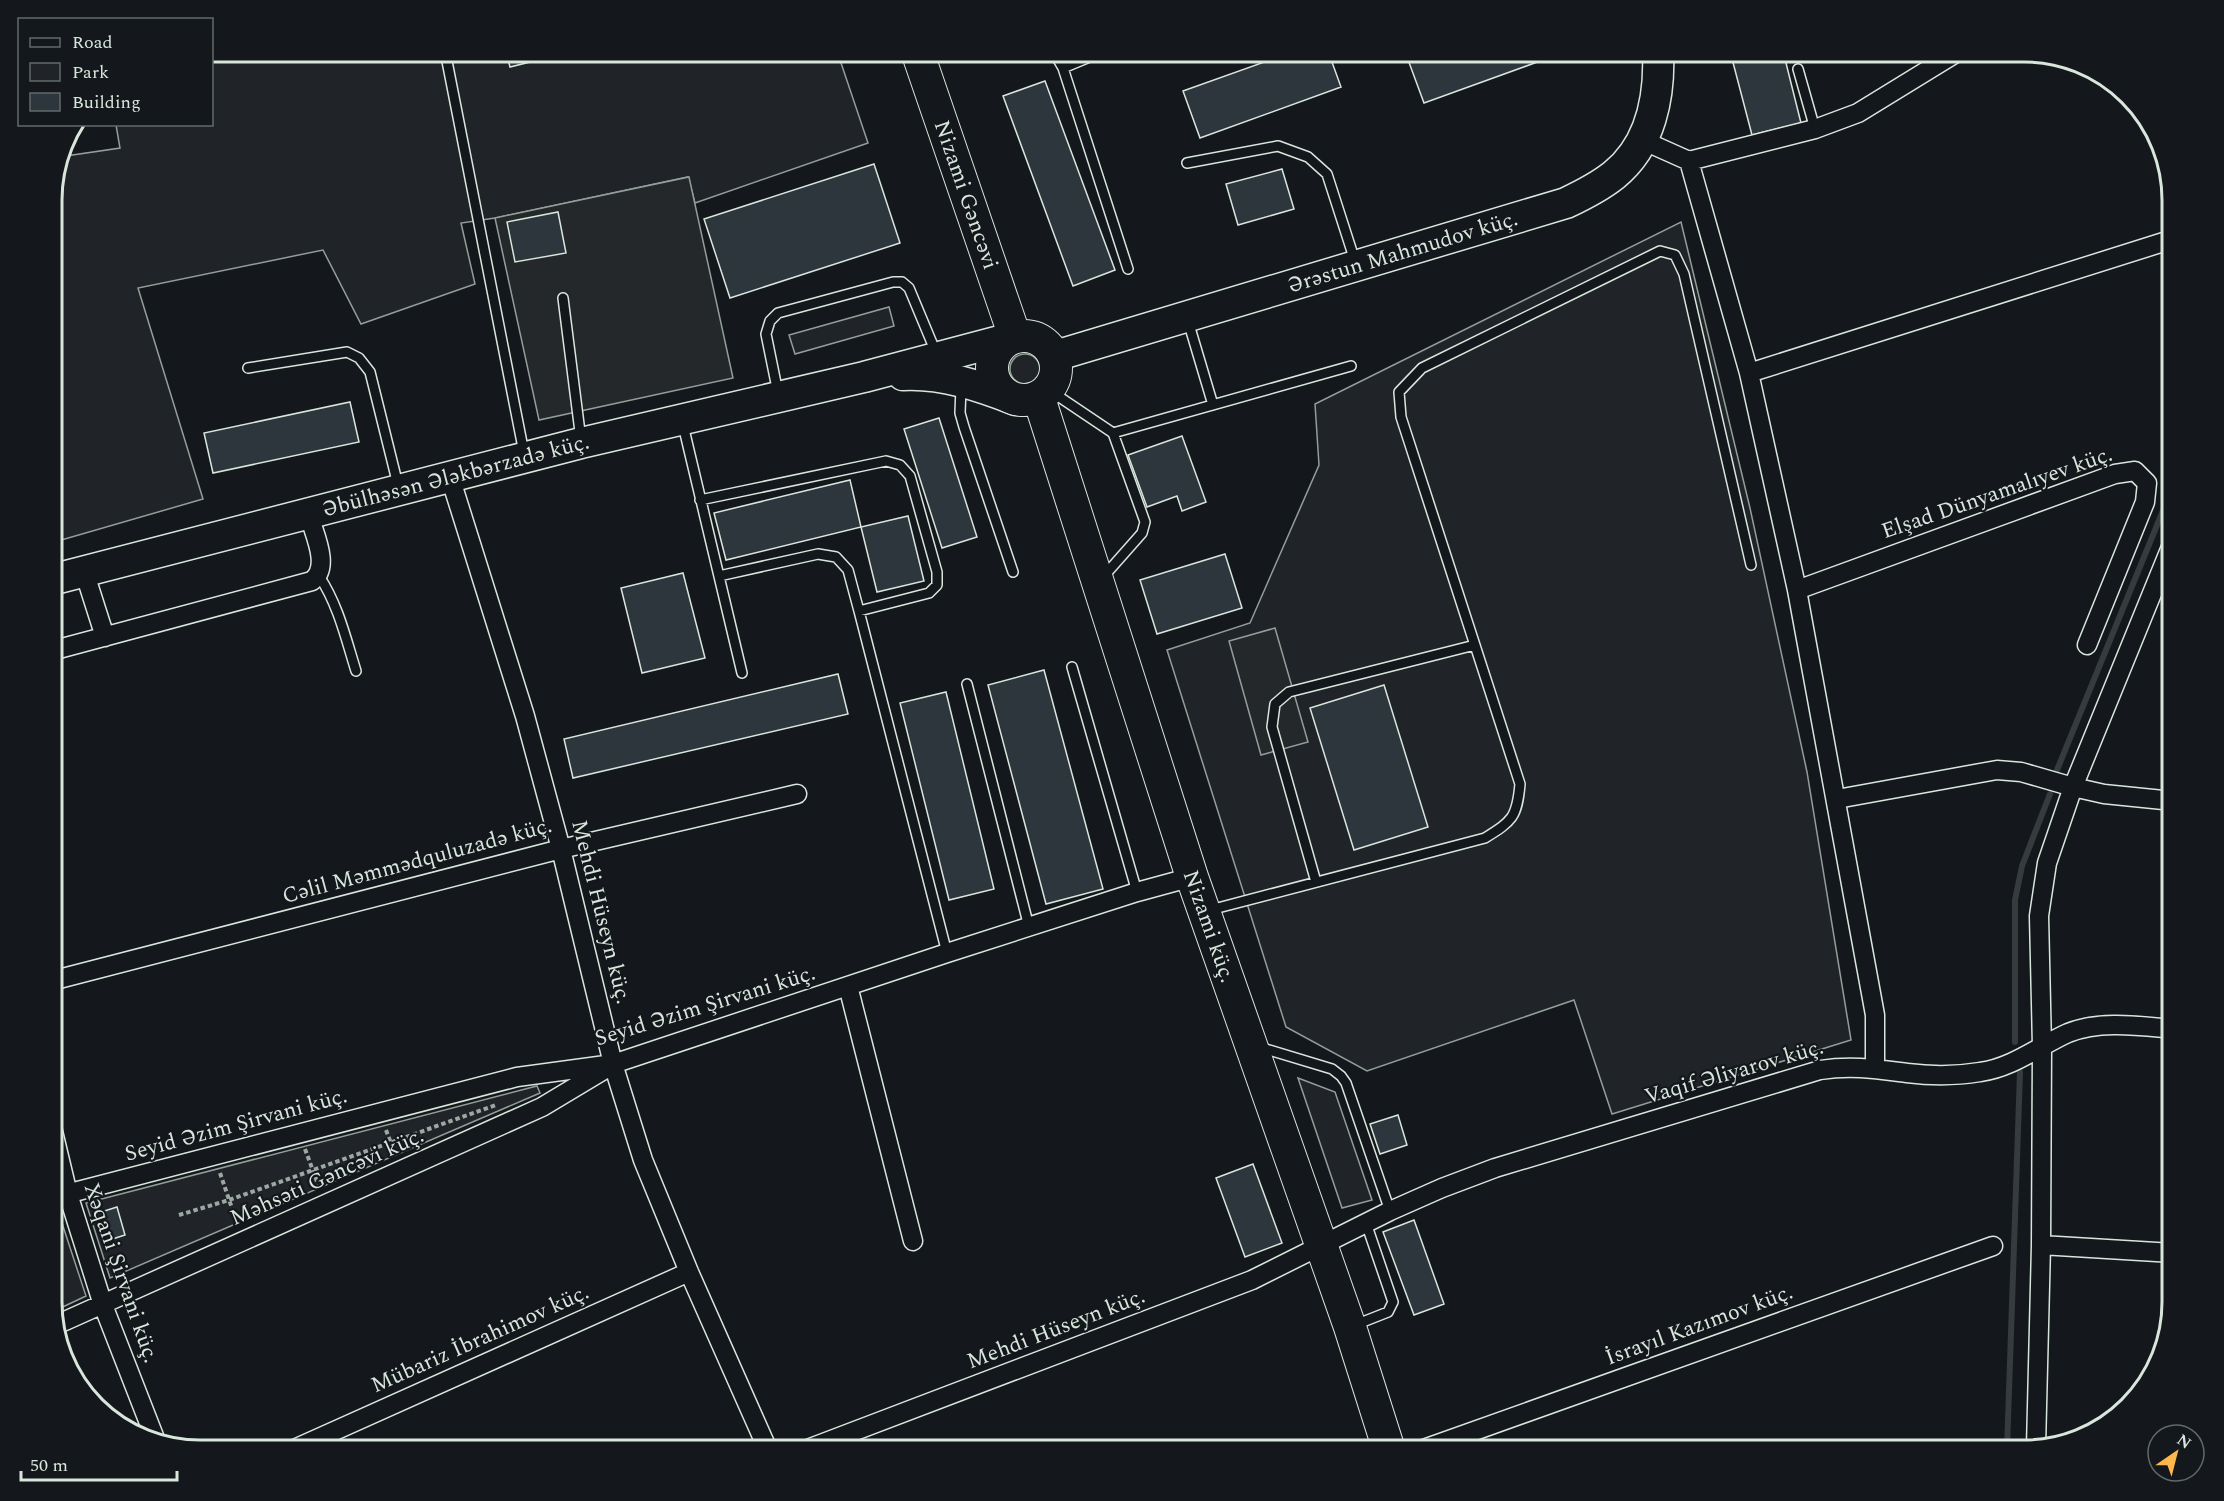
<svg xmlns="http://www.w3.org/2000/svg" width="2224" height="1501" font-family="Spectral,serif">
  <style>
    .green { fill: #202428; stroke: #939e99; stroke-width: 1.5 }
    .parking { fill: #24282b; stroke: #939e99; stroke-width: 1.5 }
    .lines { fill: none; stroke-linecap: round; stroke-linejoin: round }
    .stream { stroke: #363b3e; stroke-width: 6 }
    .building { fill: #2c363c; stroke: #d8e6dc; stroke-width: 1.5 }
    .service-casing { stroke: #d8e6dc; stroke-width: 12 }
    .minor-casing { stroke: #d8e6dc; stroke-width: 21 }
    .primary-casing { stroke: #d8e6dc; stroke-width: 33 }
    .trunk-casing { stroke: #d8e6dc; stroke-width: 34 }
    .path { stroke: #9da8a2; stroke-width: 4; stroke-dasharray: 4.5 3; stroke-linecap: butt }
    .service { stroke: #14181c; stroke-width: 9 }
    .minor { stroke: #14181c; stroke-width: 18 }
    .primary { stroke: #14181c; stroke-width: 30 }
    .trunk { stroke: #14181c; stroke-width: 32 }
    .labels { text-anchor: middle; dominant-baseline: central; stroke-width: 4.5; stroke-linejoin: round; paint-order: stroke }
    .street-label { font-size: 22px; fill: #d8e6dc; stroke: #14181c }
    .rim { fill: none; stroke: #d8e6dc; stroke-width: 3 }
  </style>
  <rect width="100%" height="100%" fill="#14181c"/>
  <path class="green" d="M212,51H837L868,143L695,203L688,177L495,218L461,223L475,284L361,324L323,250L138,288L203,499L51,543V190L59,157L120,148L116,125L212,124Z
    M1681,222L1750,508L1807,772L1851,1040L1612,1114L1574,1000L1367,1071L1286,1027L1167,650L1250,623L1319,465L1315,404Z
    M889,307L894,326L795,354L789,335Z
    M1010 369a15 15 0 1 1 30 0a15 15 0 1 1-30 0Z
    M1298,1078L1335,1092L1372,1200L1342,1208Z
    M537,1086L540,1093L110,1278L86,1203Z
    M58,1211L86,1296L52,1312L51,1213Z"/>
  <path class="parking" d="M689,177L733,378L539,420L495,218Z
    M1275,628L1308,742L1261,755L1229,641Z"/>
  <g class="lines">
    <path class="stream" d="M2057,770L2173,486
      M2015,1042V900L2022,866L2050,794
      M2007,1449L2020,1072"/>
  </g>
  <path class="building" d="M506,51H565L566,53L510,67Z
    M1295,51H1328L1341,87L1200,138L1183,91Z
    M1423,51H1564L1565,52L1424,103L1407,57Z
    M1730,51H1783L1801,123L1752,135Z
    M1045,81L1115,270L1073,286L1003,96Z
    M874,164L900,243L730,298L704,219Z
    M1282,169L1294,209L1238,225L1226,184Z
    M558,212L566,253L515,262L507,222Z
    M350,402L359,442L213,473L204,433Z
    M939,418L977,537L942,548L904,429Z
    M1182,436L1206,502L1182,511L1177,496L1147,507L1128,455Z
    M850,480L861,527L726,560L714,513Z
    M908,516L924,581L877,592L861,527Z
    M1225,554L1242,608L1157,634L1140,580Z
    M683,573L705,658L642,673L621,588Z
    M1044,670L1103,889L1046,904L988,685Z
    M838,674L848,714L573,778L564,739Z
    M1384,685L1428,827L1354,850L1310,708Z
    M946,692L994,889L949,900L900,703Z
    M1398,1115L1407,1145L1380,1154L1370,1124Z
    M1253,1164L1282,1243L1245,1257L1216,1178Z
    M117,1207L125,1235L103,1242L95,1214Z
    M1414,1220L1444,1304L1414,1315L1383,1232Z"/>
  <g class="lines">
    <g class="service-casing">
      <path id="service" d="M445,51L524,453
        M1053,51L1063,68L1128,269
        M1063,68L1104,51
        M1798,69L1815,129
        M1187,163L1278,146L1308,157L1327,174L1355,261
        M563,298L581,440
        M1188,321L1213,405
        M248,368L347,352L359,358L370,372L398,485
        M961,387L960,413L964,427L1013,572
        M1049,390L1113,433L1145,522L1142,533L1104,576
        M778,393L766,334L770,321L778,313L893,282H902L909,288L937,355
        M683,425L742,673
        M1113,433L1351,366
        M700,500L886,461L900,465L910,476L937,572V585L929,593L859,611L848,570L836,557L818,554L719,576
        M319,576C338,604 346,639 356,671
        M859,611L947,953
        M1072,667L1137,892
        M967,684L1029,927
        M1316,882L1272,727L1275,704L1289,692L1475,645
        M1210,910L1485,838C1512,821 1517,818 1520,784L1401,417L1399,392L1422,368L1660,251L1675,255L1684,274L1751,565
        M1259,1047L1332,1069L1341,1076L1346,1083L1390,1211
        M1355,1325L1388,1312L1393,1302L1366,1223"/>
    </g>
    <g class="minor-casing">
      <path id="minor" d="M1642,140L1689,161L1815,129L1858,113L1959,51
        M1689,161L1749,373L1797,590L1875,1015V1068
        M1749,373L2173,239
        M450,477L525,716L561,849L613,1064L643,1160L689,1272L768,1450
        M84,571L105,637
        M1797,590L2115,474L2135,471L2147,483L2145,502L2087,645
        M51,651L312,581C331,567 314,534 309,515
        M1837,799L1997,770L2021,772L2073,787L2104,794L2173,801
        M51,981L561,849L797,794
        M848,986L913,1241
        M51,1123L68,1194L103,1305L154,1436
        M51,1198L517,1077L613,1064L947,953L1137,892L1192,877
        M2041,1245L2173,1253
        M56,1325L542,1107L607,1068
        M2036,1447L2041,1245L2042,1047L2039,916L2047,863L2073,787L2173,542
        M292,1450L689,1272
        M805,1450L1252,1280L1390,1211L1442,1188L1495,1168L1820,1070C1852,1065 1876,1069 1907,1073C1931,1076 1956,1076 1980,1072C2012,1068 2039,1046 2068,1033C2100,1020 2140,1026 2173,1029
        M1421,1450L1993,1246"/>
    </g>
    <g class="primary-casing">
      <g id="primary">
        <path id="s1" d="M1055,356L1566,203C1583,195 1599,187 1614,175C1651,145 1660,96 1658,51"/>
        <path d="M903,375C942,373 980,386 1016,400"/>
        <path id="s2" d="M51,580L581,443L864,377L1015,337"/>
      </g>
    </g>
    <g class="trunk-casing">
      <g id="trunk">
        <path id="s3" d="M917,51L1015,337"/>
        <circle cx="1024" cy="368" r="32"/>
        <path id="s4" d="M1039,398L1192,877L1350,1327L1389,1450"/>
      </g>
    </g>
    <path class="path" d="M386,1130L395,1154
      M305,1149L319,1187
      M220,1173L237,1223
      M179,1215L229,1200L496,1105"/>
    <use href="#service" class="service"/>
    <use href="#minor" class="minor"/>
    <use href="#primary" class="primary"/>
    <use href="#trunk" class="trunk"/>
  </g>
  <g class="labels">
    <g class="street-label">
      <text stroke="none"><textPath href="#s3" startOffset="152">Nizami Gəncəvi</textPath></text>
      <text stroke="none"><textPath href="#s1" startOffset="363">Ərəstun Mahmudov küç.</textPath></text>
      <text stroke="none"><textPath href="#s2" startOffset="418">Əbülhəsən Ələkbərzadə küç.</textPath></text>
      <text transform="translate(1997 493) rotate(-19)">Elşad Dünyamalıyev küç.</text>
      <text transform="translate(417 861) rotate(-15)">Cəlil Məmmədquluzadə küç.</text>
      <text transform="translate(601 912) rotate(76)">Mehdi Hüseyn küç.</text>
      <text stroke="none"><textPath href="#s4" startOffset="555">Nizami küç.</textPath></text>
      <text transform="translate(705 1006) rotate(-17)">Seyid Əzim Şirvani küç.</text>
      <text transform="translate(1734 1072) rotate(-16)">Vaqif Əliyarov küç.</text>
      <text transform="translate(236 1125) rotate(-15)">Seyid Əzim Şirvani küç.</text>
      <text transform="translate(327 1177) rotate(-24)">Məhsəti Gəncəvi küç.</text>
      <text transform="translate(121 1273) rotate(71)">Xəqani Şirvani küç.</text>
      <text transform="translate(1699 1325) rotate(-20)">İsrayıl Kazımov küç.</text>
      <text transform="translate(1056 1329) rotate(-21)">Mehdi Hüseyn küç.</text>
      <text transform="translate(480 1339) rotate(-24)">Mübariz İbrahimov küç.</text>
    </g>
  </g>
  <path d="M0 0H2224V1501H0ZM200 62H2024A138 138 0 0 1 2162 200V1302A138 138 0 0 1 2024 1440H200A138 138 0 0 1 62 1302V200A138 138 0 0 1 200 62Z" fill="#14181c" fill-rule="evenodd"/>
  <path class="rim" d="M200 62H2024A138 138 0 0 1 2162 200V1302A138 138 0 0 1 2024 1440H200A138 138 0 0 1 62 1302V200A138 138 0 0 1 200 62Z"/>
  <rect x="18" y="18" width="195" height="108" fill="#14181c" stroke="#626a69" stroke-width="1.5"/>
  <rect x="30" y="38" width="30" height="9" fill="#14181c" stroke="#626a69" stroke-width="1.5"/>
  <text x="72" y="48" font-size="18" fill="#d8e6dc">Road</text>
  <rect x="30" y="63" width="30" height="18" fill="#202428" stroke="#626a69" stroke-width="1.5"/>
  <text x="72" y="78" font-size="18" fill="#d8e6dc">Park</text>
  <rect x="30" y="93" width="30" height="18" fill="#2c363c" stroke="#626a69" stroke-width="1.5"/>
  <text x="72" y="108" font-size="18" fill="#d8e6dc">Building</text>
  <g transform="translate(2176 1453) rotate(35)"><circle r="28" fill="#14181c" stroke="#626a69" stroke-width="1.5"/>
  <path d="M0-4.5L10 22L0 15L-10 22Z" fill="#ffb74d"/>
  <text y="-9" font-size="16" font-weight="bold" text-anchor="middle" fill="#d8e6dc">N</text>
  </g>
  <path d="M21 1471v9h156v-9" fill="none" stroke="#d8e6dc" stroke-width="3"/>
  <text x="30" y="1471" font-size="18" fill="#d8e6dc" stroke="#14181c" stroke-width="4.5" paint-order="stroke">50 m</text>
</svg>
